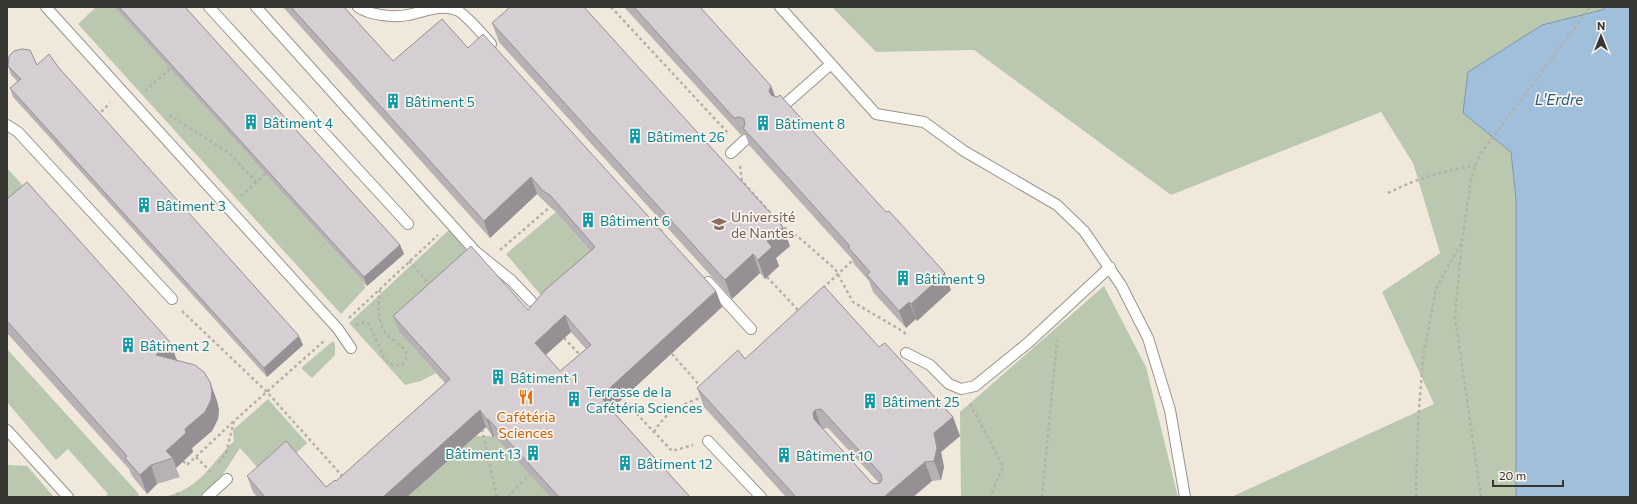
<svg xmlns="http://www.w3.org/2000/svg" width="1637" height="504" font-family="Commissioner,sans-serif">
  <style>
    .built { fill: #f0e8da }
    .green { fill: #bac8b0 }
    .water { fill: #a0bfda; stroke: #8096a8 }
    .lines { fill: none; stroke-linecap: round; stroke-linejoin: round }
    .service-casing { stroke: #97948e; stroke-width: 12 }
    .path { stroke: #b4b1ab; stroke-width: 2.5; stroke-dasharray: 3 3; stroke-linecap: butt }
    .service { stroke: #fff; stroke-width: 10 }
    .path-bridge { stroke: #b4b1ab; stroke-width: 2.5; stroke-dasharray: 3 3; stroke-linecap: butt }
    .wall { fill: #b7b1b5; fill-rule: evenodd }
    .shaded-wall { fill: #959093 }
    .building { fill: #d5ced2; stroke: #959093; fill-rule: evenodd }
    .labels { text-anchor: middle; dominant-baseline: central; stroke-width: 3.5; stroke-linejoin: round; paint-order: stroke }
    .culture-label { font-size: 14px; fill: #0d838f; stroke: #f9f5ee; text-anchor: start }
    .education-label { font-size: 14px; fill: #785e54; stroke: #f9f5ee; text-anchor: start }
    .food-label { font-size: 14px; fill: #c56008; stroke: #f9f5ee }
    .water-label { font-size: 15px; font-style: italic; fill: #2a5b81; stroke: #f9f5ee }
  </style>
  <rect width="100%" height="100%" fill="#f9f5ee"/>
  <path class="built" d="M7,7H832L876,52L974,50L1171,195L1381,111L1413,163L1440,253L1382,292L1434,404L1231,497H7Z"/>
  <path class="green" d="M96,7H114L365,284L364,286L366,287L341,314L78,24Z
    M832,7H1606L1463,113L1511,152L1516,199V497H1231L1434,404L1382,292L1440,253L1413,163L1381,112L1171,195L974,50L876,52Z
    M7,168L35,199L7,224Z
    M556,212L601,264L551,307L506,254Z
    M449,230L475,261L399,332L436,373L421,381L405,385L349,323Z
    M1104,286L1146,367L1178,497H961L960,412Z
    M333,341L335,345V355L312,378L301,368Z
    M7,349L138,493L139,497H105L108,494L68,449L56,460L7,402Z
    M268,399L307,443L268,479L240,448L223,474L203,497H162C199,491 210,464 234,441L233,430Z
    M476,436H494L550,497H407Z
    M7,465L27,466L54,497H7Z"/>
  <path class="water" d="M1606,7H1630V497H1516V199L1511,152L1463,113L1468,72L1542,25L1602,10Z"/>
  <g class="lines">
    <g class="service-casing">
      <path id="service" d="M46,7L338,329L351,348
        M209,7L408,224
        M256,7L476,252L511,280L531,301
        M358,7C369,15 394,18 408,15C424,12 440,4 456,10C464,12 484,36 491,44
        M780,7L876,114L924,122L964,151L1057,205L1084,231L1121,285L1148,338L1170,410L1185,497
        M782,107L831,64
        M7,125L18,132L172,299
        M731,153L745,140
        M708,282L751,329
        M906,353L930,365L949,384L961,389L975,386L1029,342L1110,267
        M7,430L68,497
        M708,441L761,497
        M207,497L227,479"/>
    </g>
    <path class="path" d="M611,7L728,133
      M145,91L170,69
      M169,115L228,152L256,182
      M97,116L110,103
      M740,166L742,181L782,226L802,240L835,269L853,302L904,332L906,336
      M1388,193C1416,179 1444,170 1475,166
      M241,196L265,174
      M500,250L550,207
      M409,261L430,285
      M767,277L799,311
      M823,288L853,260
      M182,311L267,392L344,478
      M349,318L438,235
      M356,325L364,322L369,324L385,360L393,365H402C417,349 392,343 385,332C377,319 378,305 380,290
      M564,338L582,357
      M672,354L701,387
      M620,396L672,451L693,445
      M970,404L1003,466L990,497
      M482,429L497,497
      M654,432C667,410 680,406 702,397
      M196,457L211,472
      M183,461L187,465L234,421
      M219,463L226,453L234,421L325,340
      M177,493L179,497
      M508,497L531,473
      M1042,497L1057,340
      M1416,497L1418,423L1423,358L1436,289L1461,243
      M1481,497L1455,317L1462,242L1471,179L1479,156L1590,7"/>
    <use href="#service" class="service"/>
    <path class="path-bridge" d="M660,232L664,228"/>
  </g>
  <path class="wall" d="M114,7H185L400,245L404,254L367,286Z
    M283,7H344L393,61L468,48L716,291L722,307L611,409L690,497H550L494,436L493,437L486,427L407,497H257L253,492L247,476L326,487L336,481L445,383L399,332L393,316L528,310L590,251L556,212L550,207L537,194L490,238ZM571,332L586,349L560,371L546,355Z
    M624,7H700L771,86L775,96L951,290L917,321L916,319L906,328L873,292L869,281L854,264L852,259L749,145L745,134L741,135Z
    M492,23L790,246L776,258L779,266L765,279L760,273L732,299L499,42Z
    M37,65L59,68L303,345L267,377L13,97L10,88L18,82L11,75L8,66Z
    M7,199L170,342L177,360L210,382L217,401L219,410L218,419L212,431L192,448L193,452L176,468L180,477L157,484L147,494L132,476L129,469L7,333Z
    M879,347L953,417L960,436L941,452L944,467L941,480L932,481L913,497H786L704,407L697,388L745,359ZM828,428L879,483L874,484L871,482L823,429Z"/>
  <path class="shaded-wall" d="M771,86L777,102L776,108L769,91Z
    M531,177L537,194L490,238L484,221Z
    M783,227L790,246L776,258L779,266L765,279L758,260L767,241Z
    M400,245L404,254L367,286L364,277Z
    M753,254L760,273L732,299L725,280Z
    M945,273L951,290L917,321L911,304Z
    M716,291L722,307L607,413L601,396Z
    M909,302L916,319L906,328L899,311Z
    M565,315L571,332L541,359L535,343Z
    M299,336L303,345L267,377L264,368Z
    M170,342L177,361L156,355Z
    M210,382L217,401L219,410L218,419L212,431L192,448L193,452L176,468L173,458L166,451L185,429Z
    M480,410L486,427L407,497H383Z
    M815,410L822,429L814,419L813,413Z
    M953,417L960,436L941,452L944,467L941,480L934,461V433Z
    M488,419L494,436L493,437L487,420Z
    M925,462L932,481L913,497H884Z
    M151,465L157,484L147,494L140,475Z"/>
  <path class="building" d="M119,7H185L400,245L364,277Z
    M291,7H344L393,61L442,19L468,48L483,34L716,291L601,396L606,404L690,497H559L488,419L487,420L480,410L383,497H265L247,476L286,441L326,487L335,480L336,481L450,379L393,316L471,246L528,310L545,290L595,247L550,195L543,191L531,177L484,221ZM565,315L591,345L560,371L535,343Z
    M510,7H584L783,227L767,241L772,247L758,260L753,254L725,280L492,23Z
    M634,7H700L771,86L769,91L771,95L777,97L780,95L886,212L889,211L945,273L911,304L909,302L899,311L867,275L870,272L848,247L850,246L743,128L745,125L744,119L740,117L734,118Z
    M22,49L30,50L37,65L49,54L59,68L299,336L264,368L10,88L21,79L8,66L9,56L14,51Z
    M27,182L170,342L156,355L195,365L204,372L210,382L212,391L211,400L205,412L185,429L186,433L166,451L173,458L151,465L140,475L125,458L127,456L7,321V199Z
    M824,286L879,347L885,343L953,417L934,433L937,448L934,461L925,462L884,497H796L697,388L738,350L745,359ZM821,409L881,474L882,480L880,483L874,484L871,482L814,419L813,413L815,410Z"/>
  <defs>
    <g id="building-bare" transform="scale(1.2)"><path d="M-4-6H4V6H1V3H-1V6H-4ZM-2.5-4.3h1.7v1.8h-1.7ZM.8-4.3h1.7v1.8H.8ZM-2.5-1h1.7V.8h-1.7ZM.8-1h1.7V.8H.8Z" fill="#0f9aa8" stroke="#f9f5ee" stroke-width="2.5" paint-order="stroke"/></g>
    <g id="university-bare" transform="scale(1.2)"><path d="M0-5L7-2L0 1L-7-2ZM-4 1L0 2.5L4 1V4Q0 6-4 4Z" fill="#8d6e63" stroke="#f9f5ee" stroke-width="2.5" paint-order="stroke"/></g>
    <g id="restaurant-bare" transform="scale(1.2)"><path d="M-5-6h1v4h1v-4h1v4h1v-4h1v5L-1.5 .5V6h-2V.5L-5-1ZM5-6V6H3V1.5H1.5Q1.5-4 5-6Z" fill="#e8710a" stroke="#f9f5ee" stroke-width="2.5" paint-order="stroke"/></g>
  </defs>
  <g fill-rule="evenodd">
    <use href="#building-bare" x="393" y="101"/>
    <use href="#building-bare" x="251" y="122"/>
    <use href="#building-bare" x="763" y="123"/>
    <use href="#building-bare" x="635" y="136"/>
    <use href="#building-bare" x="144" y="205"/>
    <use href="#building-bare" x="588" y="220"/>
    <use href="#university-bare" x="719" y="224"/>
    <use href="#building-bare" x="903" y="278"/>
    <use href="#building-bare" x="128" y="345"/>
    <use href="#building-bare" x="498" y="377"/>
    <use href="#restaurant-bare" x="526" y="397"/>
    <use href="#building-bare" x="574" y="399"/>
    <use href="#building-bare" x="870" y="401"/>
    <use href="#building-bare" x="533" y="453"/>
    <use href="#building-bare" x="784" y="455"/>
    <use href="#building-bare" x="625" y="463"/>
  </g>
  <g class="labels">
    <g class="culture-label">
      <text x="405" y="101">Bâtiment 5</text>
      <text x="263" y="122">Bâtiment 4</text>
      <text x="775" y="123">Bâtiment 8</text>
      <text x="647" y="136">Bâtiment 26</text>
      <text x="156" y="205">Bâtiment 3</text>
      <text x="600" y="220">Bâtiment 6</text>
      <text x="915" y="278">Bâtiment 9</text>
      <text x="140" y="345">Bâtiment 2</text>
      <text x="510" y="377">Bâtiment 1</text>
      <text x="586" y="391">Terrasse de la<tspan x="586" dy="16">Cafétéria Sciences</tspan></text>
      <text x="882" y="401">Bâtiment 25</text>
      <text x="521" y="453" text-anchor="end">Bâtiment 13</text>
      <text x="796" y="455">Bâtiment 10</text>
      <text x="637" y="463">Bâtiment 12</text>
    </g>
    <g class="education-label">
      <text x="731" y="216">Université<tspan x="731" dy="16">de Nantes</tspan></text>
    </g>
    <g class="food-label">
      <text x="526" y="416">Cafétéria<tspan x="526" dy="16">Sciences</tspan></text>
    </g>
    <g class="water-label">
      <text x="1559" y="99">L'Erdre</text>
    </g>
  </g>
  <rect width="1637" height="504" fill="none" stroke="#373633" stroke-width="16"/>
  <g transform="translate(1601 36)" stroke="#f9f5ee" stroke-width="3" paint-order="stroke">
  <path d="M0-3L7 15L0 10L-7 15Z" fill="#373633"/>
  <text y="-6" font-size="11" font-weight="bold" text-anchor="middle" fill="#373633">N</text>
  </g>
  <path d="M1493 480v6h70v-6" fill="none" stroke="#373633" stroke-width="2"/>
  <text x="1499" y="480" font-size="12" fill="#373633" stroke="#f9f5ee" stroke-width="3" paint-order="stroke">20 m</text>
</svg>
